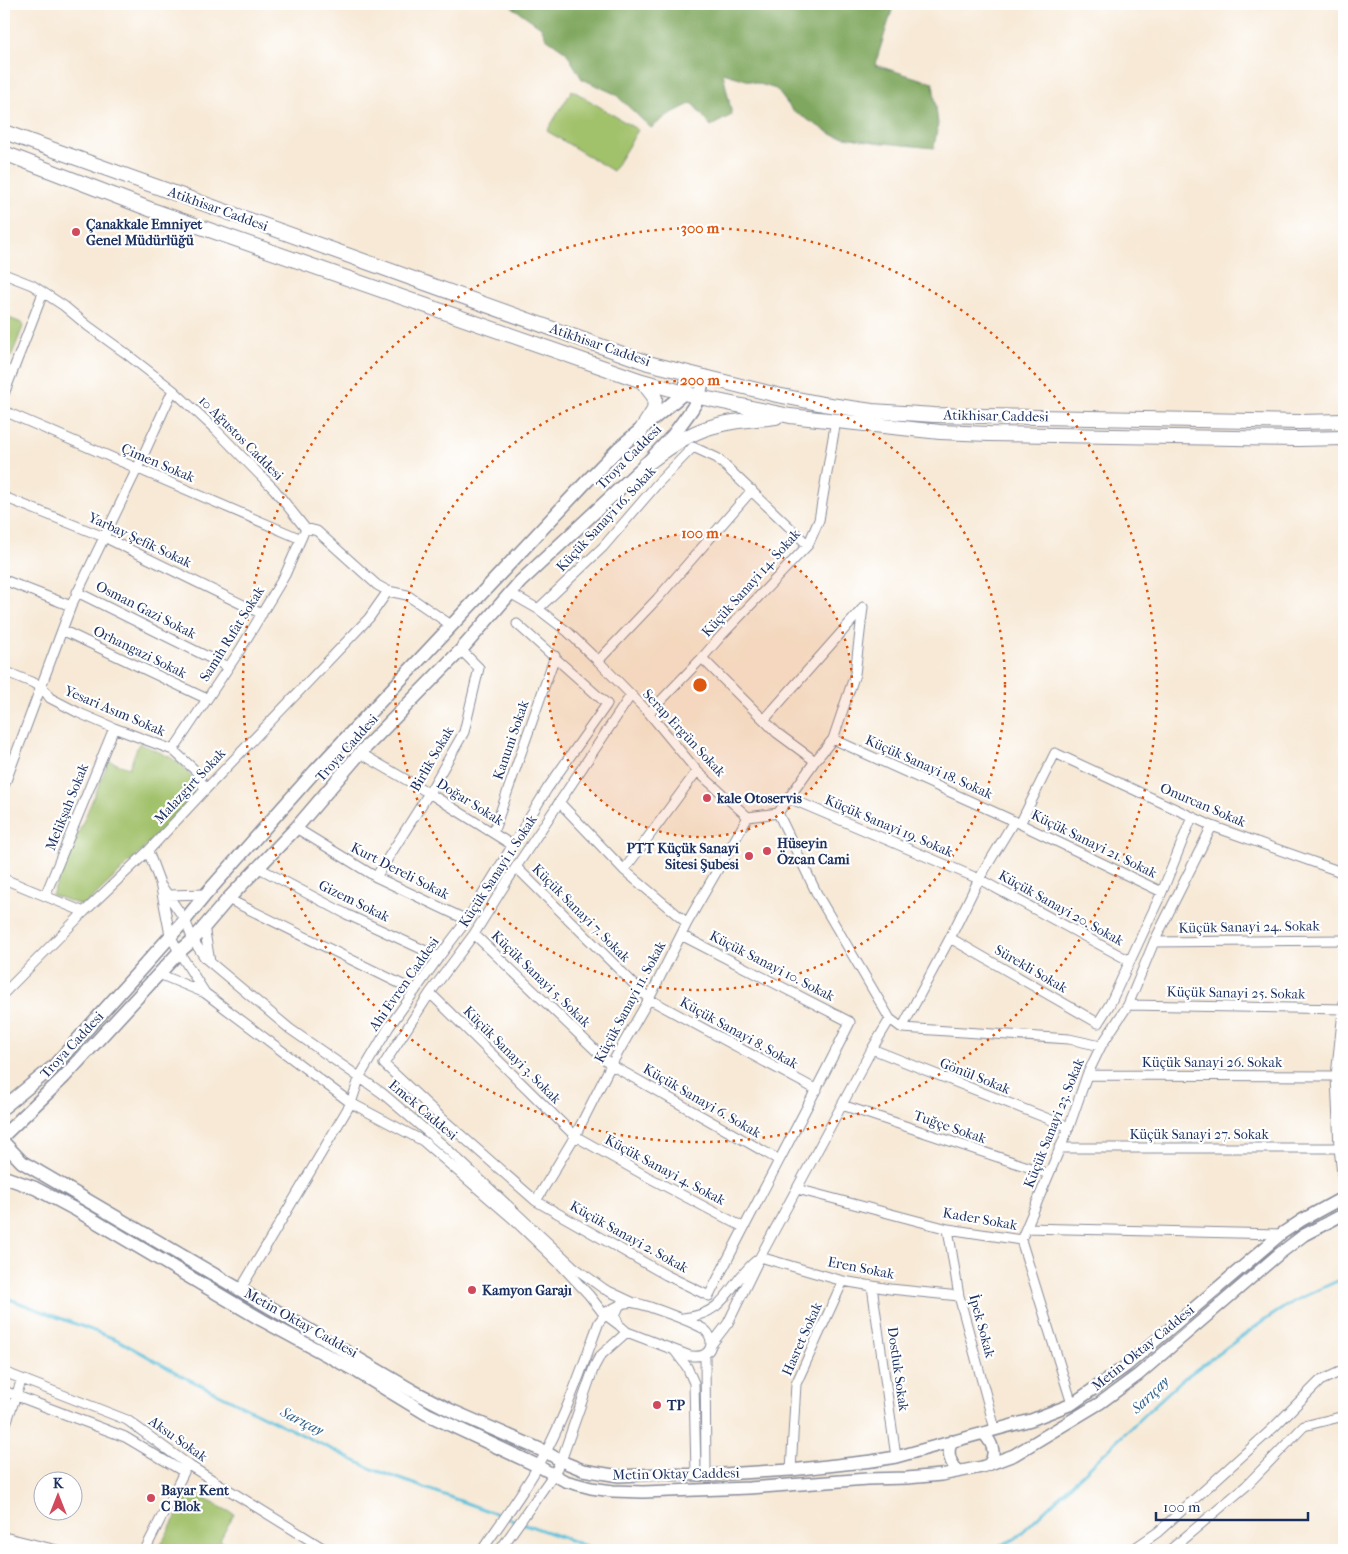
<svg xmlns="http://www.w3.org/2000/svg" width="1348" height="1554" font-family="'IM FELL French Canon',serif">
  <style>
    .green { fill: #a1c16a; stroke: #5e7864 }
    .forest { fill: #80a75e; stroke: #4e6b5e }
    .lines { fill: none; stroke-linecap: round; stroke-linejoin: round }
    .stream { stroke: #5cbfda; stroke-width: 3 }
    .minor-casing { stroke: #898c9a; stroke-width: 11 }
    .tertiary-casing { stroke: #898c9a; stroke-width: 14 }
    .secondary-casing { stroke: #898c9a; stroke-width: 15 }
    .trunk-casing { stroke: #898c9a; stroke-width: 16 }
    .minor { stroke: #fff; stroke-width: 9 }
    .tertiary { stroke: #fff; stroke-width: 11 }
    .secondary { stroke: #fff; stroke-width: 12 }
    .trunk { stroke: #fff; stroke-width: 14 }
    .ring { fill: none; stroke: #de5710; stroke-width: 2.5; stroke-dasharray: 2.5 5 }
    .poi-dot { fill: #d1495b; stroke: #fff; stroke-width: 2 }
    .labels { text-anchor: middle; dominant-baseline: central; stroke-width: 4.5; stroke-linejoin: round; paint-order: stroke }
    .street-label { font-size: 14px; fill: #1b2f5e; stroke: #fff }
    .poi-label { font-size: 14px; font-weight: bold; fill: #1b2f5e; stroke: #fff; text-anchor: start }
    .water-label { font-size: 15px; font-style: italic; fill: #326189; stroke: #fff }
    .centre { fill: #de5710; stroke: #fff; stroke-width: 2.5 }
    .ring-label { font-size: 15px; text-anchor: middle; font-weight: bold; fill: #de5710; stroke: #fff; stroke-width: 4.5; stroke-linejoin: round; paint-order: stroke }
  </style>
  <rect width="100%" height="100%" fill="#fff"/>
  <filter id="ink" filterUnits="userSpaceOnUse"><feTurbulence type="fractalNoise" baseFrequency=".02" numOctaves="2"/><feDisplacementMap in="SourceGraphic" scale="10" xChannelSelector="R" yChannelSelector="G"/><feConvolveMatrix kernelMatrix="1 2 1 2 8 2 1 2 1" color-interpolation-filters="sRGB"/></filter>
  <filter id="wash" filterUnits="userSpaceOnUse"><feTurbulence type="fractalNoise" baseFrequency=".0096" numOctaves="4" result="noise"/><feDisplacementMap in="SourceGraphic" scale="20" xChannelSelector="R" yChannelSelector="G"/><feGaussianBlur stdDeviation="1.12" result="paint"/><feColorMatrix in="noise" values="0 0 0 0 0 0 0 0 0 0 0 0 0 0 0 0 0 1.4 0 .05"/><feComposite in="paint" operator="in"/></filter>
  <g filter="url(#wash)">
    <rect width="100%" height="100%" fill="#f7e9d6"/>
    <path class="green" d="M572,90L638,130L613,171L547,131Z
      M4,316L24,324L11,357L4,354Z
      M139,743L170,757L183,766L195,783L194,796L147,846L84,906L52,895L109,761L129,768Z
      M190,1491L234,1514L220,1540L226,1545L222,1550H158Z"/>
    <path class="forest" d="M508,4H894L875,65L933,83L938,124L934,148L874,142L833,135L793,111L776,89L723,73L732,115L711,126L692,103L668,115L651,128L615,94L582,79L566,52L546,38L541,27Z"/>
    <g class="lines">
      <path class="stream" d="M4,1297L118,1340L186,1378L372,1469L597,1550
        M989,1550L1015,1539L1147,1412L1183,1379L1265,1320L1294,1301L1344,1278"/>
    </g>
  </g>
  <g filter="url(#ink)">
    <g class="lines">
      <g class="minor-casing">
        <path id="minor" d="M4,274L32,285L64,306L88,326L124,352L173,390L217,431L258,473L274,489L305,528L317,531L377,585L388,591L407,595L451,625
          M4,394L43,293
          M4,411L301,539
          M4,497L104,537L262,614
          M4,580L71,606
          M77,592L228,667
          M510,593L538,609L568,632L598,661L649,713L697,771L748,817L778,813L818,896L890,1019L902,1028L950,938L979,879L1014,821
          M538,609L603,547L658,483L693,447L717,458L808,545
          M62,630L207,699
          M702,658L777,733L815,761
          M598,661L657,599L752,490
          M4,671L41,686L50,698L79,713L114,728L173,750L197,772L205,790
          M631,695L516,867L474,934L430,993L384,1064L446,1122L536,1201L666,1275L709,1296C755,1204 805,1114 850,1022L681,935
          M649,713L702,658L721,636L808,545L819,520L836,420
          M764,720L863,608
          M833,739L1014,821L1162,892
          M173,750L240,650L285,575L303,534
          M360,753L429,793L512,845
          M4,786L71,606L137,469L173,390
          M789,798L979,879L1130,961
          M559,802L624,870L687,923
          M778,813L815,761L833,739L855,674L863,607
          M1020,824L1055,753L1212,826L1344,873
          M296,828L376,877L467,920
          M493,833L555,656
          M148,851L160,883L170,935L179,952L205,993L351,1103L423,1141L512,1218L561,1265L589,1295L603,1313L619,1325
          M516,867L649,999L817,1090
          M259,868L346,914L439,957
          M624,870L697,771
          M376,877L429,793L464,732L479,668L461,650
          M4,879L84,912
          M163,888L185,920L193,940L205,958L290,1029L382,1093L444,1146L575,1268L604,1289L634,1303
          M168,895L206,894
          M45,896L114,728
          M228,899L415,991
          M204,926L210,962
          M474,934L611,1065L779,1160
          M950,938L1098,1023L1110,1004L1162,892L1192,817
          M1154,942L1344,940
          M159,974L205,993
          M4,993L84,912L148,851L205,790L369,618L388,591
          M430,993L575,1136L646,1176L743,1227
          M1344,1002L1336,1076L1339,1148L1344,1190
          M1128,1005L1344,1009
          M902,1028L1069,1039L1101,1046L1087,1075L1069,1127L1021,1240
          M1101,1046L1128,1005L1154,942L1212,826
          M872,1049L1069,1127
          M1087,1075L1336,1076
          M842,1105L1049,1174
          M1059,1148H1339
          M797,1189L948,1229L1021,1240L1072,1404
          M536,1201L575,1136L611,1065L649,999L687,923L748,817
          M1026,1228L1281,1234
          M948,1229L959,1296L995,1429
          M760,1257L843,1281L890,1289L959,1296
          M872,1286L896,1457
          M240,1290L351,1103L360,1076L389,1027L439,957L467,920L547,789L607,704L517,624
          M624,1303C628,1303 631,1302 635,1303C647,1305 696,1323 705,1330C712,1336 714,1348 705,1354C701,1357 694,1356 690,1356L627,1332L619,1325L615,1316L619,1306Z
          M683,1318C729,1314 728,1282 758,1259
          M711,1345L728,1323L760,1257L872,1049L890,1019
          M675,1351L687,1367L694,1383L696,1474
          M705,1354L706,1475
          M4,1372L127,1420L190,1466L326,1550
          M4,1391L125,1437L184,1472L145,1550
          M4,1429L22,1379
          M791,1470L796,1384L843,1281
          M4,1537L57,1550
          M482,1550C504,1518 529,1485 547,1450C568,1409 583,1365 599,1322L608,1311L624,1303
          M500,1550L553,1475L561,1461L594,1367L600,1356L627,1332
          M1132,1550L1158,1532L1272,1429L1320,1381L1344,1370
          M1170,1550L1246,1486L1304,1426L1344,1416"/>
      </g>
      <g class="tertiary-casing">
        <path id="tertiary" d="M983,1433C992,1442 997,1454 989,1464
          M952,1441C946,1452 950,1464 959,1471
          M546,1452L561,1461L583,1470L619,1476L660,1474L706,1475L791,1470L872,1461L896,1457L1031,1420L1072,1404L1126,1366L1281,1234L1302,1220L1344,1197
          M538,1466L565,1481L591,1488L613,1491L643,1492L749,1488L867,1479L907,1478L941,1475L982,1467L1014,1455L1100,1403L1138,1375L1279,1254L1304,1235L1344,1214"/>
      </g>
      <g class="secondary-casing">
        <path id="secondary" d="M4,1107L53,1067L185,920L206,894L315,771L588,480L620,447L684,393L689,374
          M4,1135L64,1077L179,952L193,940L228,899L296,828L360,753L461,650L520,582L645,465L673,435L692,409L699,397L704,377
          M4,1143L22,1162L413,1391L450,1410L546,1452
          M4,1177L35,1188L78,1211L262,1320L358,1372L427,1414L538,1466"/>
      </g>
      <g class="trunk-casing">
        <path id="trunk" d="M4,132L648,363L777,395L823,404L872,411L934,415L1299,422L1344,421
          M4,153L152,210L642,381L699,397L790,416L940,432L989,434L1299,439L1344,438
          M640,432L654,410L655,398L642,381
          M645,465C663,452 681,438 702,430C725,421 751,420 776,417"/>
      </g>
      <use href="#minor" class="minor"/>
      <use href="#tertiary" class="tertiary"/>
      <use href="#secondary" class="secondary"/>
      <use href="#trunk" class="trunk"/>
    </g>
  </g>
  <circle cx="700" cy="685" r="152" fill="#de5710" fill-opacity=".12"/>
  <g class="ring">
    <circle cx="700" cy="685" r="152"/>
    <circle cx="700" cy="685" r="305"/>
    <circle cx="700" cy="685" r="457"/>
  </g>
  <g class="poi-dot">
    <circle cx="76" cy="232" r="5"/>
    <circle cx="707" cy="798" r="5"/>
    <circle cx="767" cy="851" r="5"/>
    <circle cx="749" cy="856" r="5"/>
    <circle cx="472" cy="1290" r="5"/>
    <circle cx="657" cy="1405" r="5"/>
    <circle cx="151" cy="1498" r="5"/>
  </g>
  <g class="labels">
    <g class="street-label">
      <text transform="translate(218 209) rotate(20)">Atikhisar Caddesi</text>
      <text transform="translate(600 345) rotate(19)">Atikhisar Caddesi</text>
      <text transform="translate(996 416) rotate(1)">Atikhisar Caddesi</text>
      <text transform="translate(241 438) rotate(45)">10 Ağustos Caddesi</text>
      <text transform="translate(629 457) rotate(-45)">Troya Caddesi</text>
      <text transform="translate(158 463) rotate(23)">Çimen Sokak</text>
      <text transform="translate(606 519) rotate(-47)">Küçük Sanayi 16. Sokak</text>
      <text transform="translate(140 540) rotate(25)">Yarbay Şefik Sokak</text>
      <text transform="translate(751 583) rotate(-48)">Küçük Sanayi 14. Sokak</text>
      <text transform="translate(146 610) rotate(27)">Osman Gazi Sokak</text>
      <text transform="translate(232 634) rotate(-58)">Samih Rıfat Sokak</text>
      <text transform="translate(140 652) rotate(26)">Orhangazi Sokak</text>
      <text transform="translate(115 711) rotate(23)">Yesari Asım Sokak</text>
      <text transform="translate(684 733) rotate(47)">Serap Ergün Sokak</text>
      <text transform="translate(511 740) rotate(-71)">Kanuni Sokak</text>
      <text transform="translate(347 748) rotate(-48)">Troya Caddesi</text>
      <text transform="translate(432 759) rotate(-60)">Birlik Sokak</text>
      <text transform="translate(929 767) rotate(24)">Küçük Sanayi 18. Sokak</text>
      <text transform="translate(190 786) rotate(-47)">Malazgirt Sokak</text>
      <text transform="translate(470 802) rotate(32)">Doğar Sokak</text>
      <text transform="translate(1203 805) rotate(23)">Onurcan Sokak</text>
      <text transform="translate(67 807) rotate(-68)">Melikşah Sokak</text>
      <text transform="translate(889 826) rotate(23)">Küçük Sanayi 19. Sokak</text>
      <text transform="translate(1094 844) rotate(26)">Küçük Sanayi 21. Sokak</text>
      <text transform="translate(400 871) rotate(27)">Kurt Dereli Sokak</text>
      <text transform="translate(498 871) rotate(-57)">Küçük Sanayi 1. Sokak</text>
      <text transform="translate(354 901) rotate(26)">Gizem Sokak</text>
      <text transform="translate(1061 908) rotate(29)">Küçük Sanayi 20. Sokak</text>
      <text transform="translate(581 913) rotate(45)">Küçük Sanayi 7. Sokak</text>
      <text transform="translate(1249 927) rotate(-1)">Küçük Sanayi 24. Sokak</text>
      <text transform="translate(772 966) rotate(27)">Küçük Sanayi 10. Sokak</text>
      <text transform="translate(1031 969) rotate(30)">Sürekli Sokak</text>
      <text transform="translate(541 979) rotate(44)">Küçük Sanayi 5. Sokak</text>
      <text transform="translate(404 984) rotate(-55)">Ahi Evren Caddesi</text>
      <text transform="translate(1236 993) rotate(1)">Küçük Sanayi 25. Sokak</text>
      <text transform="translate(630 1002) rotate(-62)">Küçük Sanayi 11. Sokak</text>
      <text transform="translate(739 1033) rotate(29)">Küçük Sanayi 8. Sokak</text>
      <text transform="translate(72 1045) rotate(-47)">Troya Caddesi</text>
      <text transform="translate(512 1055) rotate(45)">Küçük Sanayi 3. Sokak</text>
      <text x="1212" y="1062">Küçük Sanayi 26. Sokak</text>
      <text transform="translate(975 1076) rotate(22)">Gönül Sokak</text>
      <text transform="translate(702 1101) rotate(30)">Küçük Sanayi 6. Sokak</text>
      <text transform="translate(423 1110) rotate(40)">Emek Caddesi</text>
      <text transform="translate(1054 1123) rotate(-68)">Küçük Sanayi 23. Sokak</text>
      <text transform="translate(950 1127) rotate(19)">Tuğçe Sokak</text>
      <text x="1199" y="1134">Küçük Sanayi 27. Sokak</text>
      <text transform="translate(665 1170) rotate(28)">Küçük Sanayi 4. Sokak</text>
      <text transform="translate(980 1219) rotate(10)">Kader Sokak</text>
      <text transform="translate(629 1237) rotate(29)">Küçük Sanayi 2. Sokak</text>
      <text transform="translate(861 1268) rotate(11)">Eren Sokak</text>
      <text transform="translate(301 1323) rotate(29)">Metin Oktay Caddesi</text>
      <text transform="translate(982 1326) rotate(75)">İpek Sokak</text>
      <text transform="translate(802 1339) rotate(-66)">Hasret Sokak</text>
      <text transform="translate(1143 1348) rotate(-39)">Metin Oktay Caddesi</text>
      <text transform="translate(898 1369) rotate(82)">Dostluk Sokak</text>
      <text transform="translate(178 1439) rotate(35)">Aksu Sokak</text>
      <text transform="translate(676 1474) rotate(-1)">Metin Oktay Caddesi</text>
    </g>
    <g class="poi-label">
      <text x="86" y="224">Çanakkale Emniyet<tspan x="86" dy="16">Genel Müdürlüğü</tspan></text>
      <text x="717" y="798">kale Otoservis</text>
      <text x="777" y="843">Hüseyin<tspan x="777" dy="16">Özcan Cami</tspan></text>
      <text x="739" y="848" text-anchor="end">PTT Küçük Sanayi<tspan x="739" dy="16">Sitesi Şubesi</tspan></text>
      <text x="482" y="1290">Kamyon Garajı</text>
      <text x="667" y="1405">TP</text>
      <text x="161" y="1490">Bayar Kent<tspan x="161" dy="16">C Blok</tspan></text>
    </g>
    <g class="water-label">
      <text transform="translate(1150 1395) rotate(-44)">Sarıçay</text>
      <text transform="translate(302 1421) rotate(27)">Sarıçay</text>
    </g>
  </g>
  <circle cx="700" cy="685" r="8" class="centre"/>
  <g class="ring-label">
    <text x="700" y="233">300 m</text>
    <text x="700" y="385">200 m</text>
    <text x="700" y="538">100 m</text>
  </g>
  <rect width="1348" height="1554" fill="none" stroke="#fff" stroke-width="20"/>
  <g transform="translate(58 1496)"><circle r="24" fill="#ffffff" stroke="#a4acbf"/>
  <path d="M0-4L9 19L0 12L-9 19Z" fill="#d1495b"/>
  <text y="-8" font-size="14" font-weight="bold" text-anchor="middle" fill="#1b2f5e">K</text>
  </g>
  <path d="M1156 1512v8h152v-8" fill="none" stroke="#1b2f5e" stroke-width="2.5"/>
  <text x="1163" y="1512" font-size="15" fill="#1b2f5e" stroke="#ffffff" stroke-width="4" paint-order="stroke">100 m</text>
</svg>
